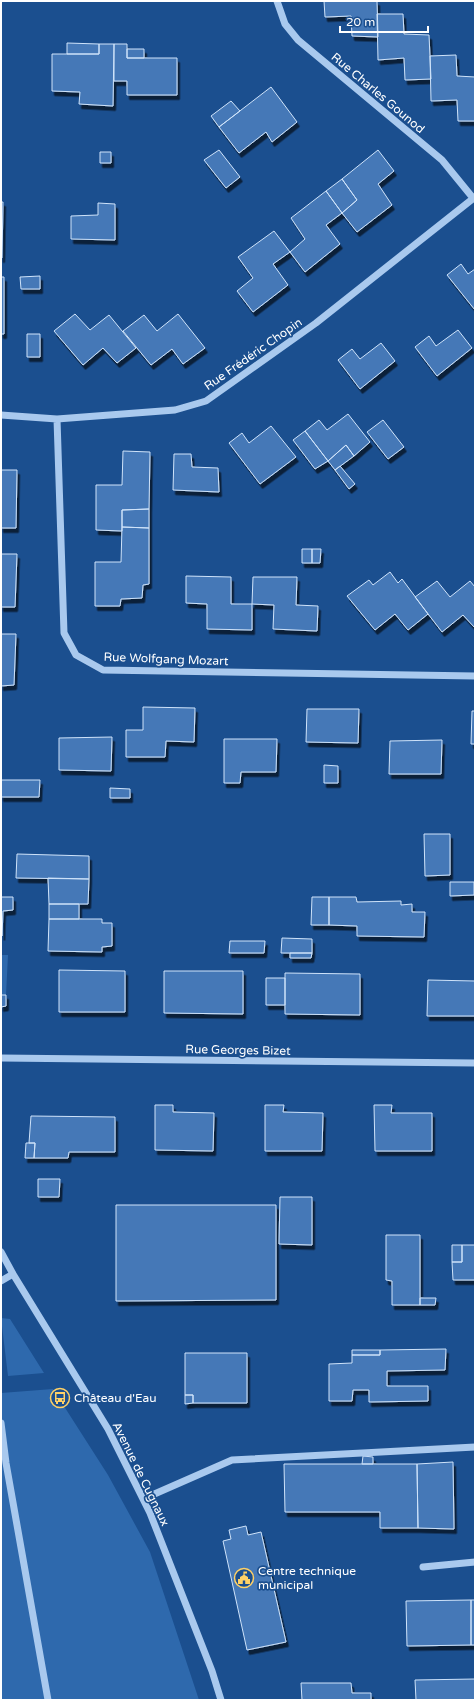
<svg xmlns="http://www.w3.org/2000/svg" width="476" height="1701" font-family="'Varela Round',sans-serif">
  <style>
    .green { fill: #2e69ad }
    .building { fill: #4478b7; stroke: #cfe3fa; filter: url(#shadow) }
    .lines { fill: none; stroke-linecap: round; stroke-linejoin: round }
    .minor { stroke: #a9c9ee; stroke-width: 7 }
    .labels { text-anchor: middle; dominant-baseline: central; stroke-width: 3.5; stroke-linejoin: round; paint-order: stroke }
    .street-label { font-size: 12px; fill: #fff; stroke: #1b4f8f }
    .poi-label { font-size: 12px; fill: #fff; stroke: #1b4f8f; text-anchor: start }
  </style>
  <defs>
    <filter id="shadow"><feDropShadow dx="2.5" dy="4.5" stdDeviation="0" flood-color="#0009"/></filter>
  </defs>
  <rect width="100%" height="100%" fill="#1b4f8f"/>
  <path class="green" d="M1,955H8L6,995H1Z
    M1,1318L10,1319L44,1373L8,1376Z
    M53,1389L108,1475L150,1552L199,1700H1V1393Z"/>
  <path class="building" d="M324,1H377L378,37L352,36L351,16L325,17Z
    M377,14H403L404,34L429,35L431,79L405,80L404,58L378,60Z
    M67,43L99,44V54H67Z
    M99,44H114L113,106L79,104L80,92L52,91V54H99Z
    M114,44H127V58H177V95H127V81H114Z
    M127,49H144V58H127Z
    M456,55L457,76L475,77V121H458L457,100L431,101L430,56Z
    M271,87L297,122L272,142L266,132L239,153L219,127Z
    M231,101L240,111L219,127L211,116Z
    M219,150L240,177L226,188L204,160Z
    M378,150L394,171L378,184L392,205L357,232L342,213L357,200L342,179Z
    M100,152H111V163H100Z
    M342,179L357,200L342,213L326,191Z
    M326,191L342,213L326,225L340,244L305,272L290,252L305,239L291,218Z
    M1,202H3L2,258H1Z
    M98,203L115,204V240L71,239V216L98,215Z
    M274,231L290,252L273,264L288,285L253,312L237,291L253,278L238,257Z
    M461,264L468,274L475,269V310L447,275Z
    M40,276V289H21L20,277Z
    M1,277H4V334H1Z
    M75,314L90,330L109,315L136,348L117,363L103,348L83,365L54,331Z
    M178,314L205,348L183,364L172,349L151,365L123,331L144,315L157,331Z
    M458,330L472,348L437,376L415,347L429,336L436,346Z
    M27,334H40V357H27Z
    M381,343L395,361L360,389L338,360L352,349L360,359Z
    M348,414L370,442L354,456L346,445L328,461L305,431L319,420L327,430Z
    M383,420L404,447L388,459L367,432Z
    M271,426L296,457L260,484L229,443L242,433L249,443Z
    M305,431L328,461L315,469L293,440Z
    M346,445L354,456L335,470L328,461Z
    M123,451L150,452L149,509L122,510V531L96,530V485H122Z
    M174,454H191L192,467L218,468L219,492L173,490Z
    M340,466L355,484L349,489L335,470Z
    M1,470H17L16,528H1Z
    M149,509V528L122,527V510Z
    M122,527L149,528V584L143,585L142,598L121,599L120,606H95V562H121Z
    M302,549H312V563H302Z
    M312,549H321L320,563H312Z
    M1,554H17L15,607H1Z
    M390,572L398,583L402,579L428,614L408,630L395,614L375,630L347,596L369,580L373,585Z
    M186,576L231,577V604H252V630L207,629V604L186,603Z
    M253,577H297L296,605L318,606L317,631L273,629L274,605L252,604Z
    M437,581L450,597L470,581L475,587V628L463,615L442,632L415,597Z
    M1,634H16L14,685L1,686Z
    M143,707L195,708L194,742L166,741L165,757H126V730H143Z
    M307,709H359L358,743L306,742Z
    M472,711H475V744H471Z
    M112,737L111,771L59,770V738Z
    M224,739H277L276,772H241L240,783H224Z
    M442,740L441,774H389L390,741Z
    M324,765L338,766V783H324Z
    M1,780H40L39,797H1Z
    M110,788L130,789V798H110Z
    M424,834H450V875L425,876Z
    M17,854L89,856V879L16,878Z
    M48,878L89,879L88,904H49Z
    M450,882H474V895L450,896Z
    M1,897H13V910L3,911L2,936Z
    M312,897H329V925H311Z
    M329,897H356L357,902L401,901V905L412,904V912H425L424,937L357,936V926L329,925Z
    M49,904H79V919H49Z
    M49,919H102V923H112V946L102,947V952L48,951Z
    M282,938L312,939V953H281Z
    M230,941H265L264,953H229Z
    M290,953H312L311,958H290Z
    M59,970L125,971V1012H59Z
    M164,971H243V1014L164,1013Z
    M285,973L360,974V1015L285,1014Z
    M266,978H285V1005H266Z
    M428,980L475,981V1016H427Z
    M1,995H6V1006L1,1007Z
    M155,1105H173V1112L214,1113L213,1151L155,1150Z
    M265,1105H284L283,1112L323,1113L322,1151H265Z
    M374,1105H392L391,1113H432V1151H375Z
    M31,1116L115,1117V1152H69L68,1158H34L35,1143H29Z
    M26,1143H35L34,1158H25Z
    M38,1179H60L59,1197H38Z
    M280,1197H312V1245L279,1244Z
    M116,1205H276V1300L116,1301Z
    M386,1235H420V1305H392V1281L386,1280Z
    M452,1245H462V1262H452Z
    M462,1245H475V1300V1280H453L452,1262H462Z
    M420,1298H436L435,1305H420Z
    M446,1349L445,1370L387,1371V1386H428V1401L369,1402V1390H353L352,1401H329V1364L352,1363V1355H380V1350Z
    M352,1350H380V1355H352Z
    M185,1353H247V1403H193V1395H185Z
    M185,1395H193V1403L185,1404Z
    M363,1456L373,1457V1464H362Z
    M453,1462L454,1529L418,1528L417,1464Z
    M284,1464H417L418,1528H380V1512H285Z
    M246,1526L248,1535L261,1532L286,1642L247,1650L223,1541L231,1539L229,1530Z
    M471,1600V1645L407,1646L406,1601Z
    M471,1600H475V1645H471Z
    M475,1679V1700H416L415,1680Z
    M301,1683H351L352,1693H371V1700H302Z"/>
  <g class="lines">
    <path class="minor" d="M277,1L285,24L298,40L442,160L473,198
      M1,415L57,419L175,410L206,401L316,323L475,197
      M57,419L64,633L76,655L103,670L475,676
      M1,1058L475,1063
      M1,1252L13,1274L108,1429L150,1513L212,1671L221,1700
      M1,1281L13,1274
      M1,1423L6,1463L48,1700
      M143,1499L232,1460L475,1447
      M423,1567L475,1562"/>
  </g>
  <defs>
    <g id="bus-ring" transform="scale(1)"><circle r="9.5" fill="#1b4f8f" stroke="#ffd166" stroke-width="1.5"/><path d="M-5-6H5V4H4V6H2V4H-2V6H-4V4H-5ZM-3.5-4V0h7V-4ZM-3.5 1.2v1.5H-2V1.2ZM2 1.2v1.5H3.5V1.2Z" fill="#ffd166"/></g>
    <g id="civic-ring" transform="scale(1)"><circle r="9.5" fill="#1b4f8f" stroke="#ffd166" stroke-width="1.5"/><path d="M-.6-6.5H3V-4.5H.6V-3L4-1V1h2V6H-6V1h2V-1L-.6-3ZM-1.2 2.5V6h2.4V2.5Z" fill="#ffd166"/></g>
  </defs>
  <g fill-rule="evenodd">
    <use href="#bus-ring" x="60" y="1398"/>
    <use href="#civic-ring" x="244" y="1578"/>
  </g>
  <g class="labels">
    <g class="street-label">
      <text transform="translate(378 93) rotate(40)">Rue Charles Gounod</text>
      <text transform="translate(253 354) rotate(-35)">Rue Frédéric Chopin</text>
      <text transform="translate(166 659) rotate(2)">Rue Wolfgang Mozart</text>
      <text transform="translate(238 1050) rotate(1)">Rue Georges Bizet</text>
      <text transform="translate(141 1474) rotate(64)">Avenue de Cugnaux</text>
    </g>
    <g class="poi-label">
      <text x="74" y="1398">Château d'Eau</text>
      <text x="258" y="1571">Centre technique<tspan x="258" dy="14">municipal</tspan></text>
    </g>
  </g>
  <rect width="476" height="1701" fill="none" stroke="#ffffff" stroke-width="4"/>
  <path d="M340 26v6h88v-6" fill="none" stroke="#ffffff" stroke-width="2"/>
  <text x="346" y="26" font-size="12" fill="#ffffff" stroke="#1b4f8f" stroke-width="3" paint-order="stroke">20 m</text>
</svg>
